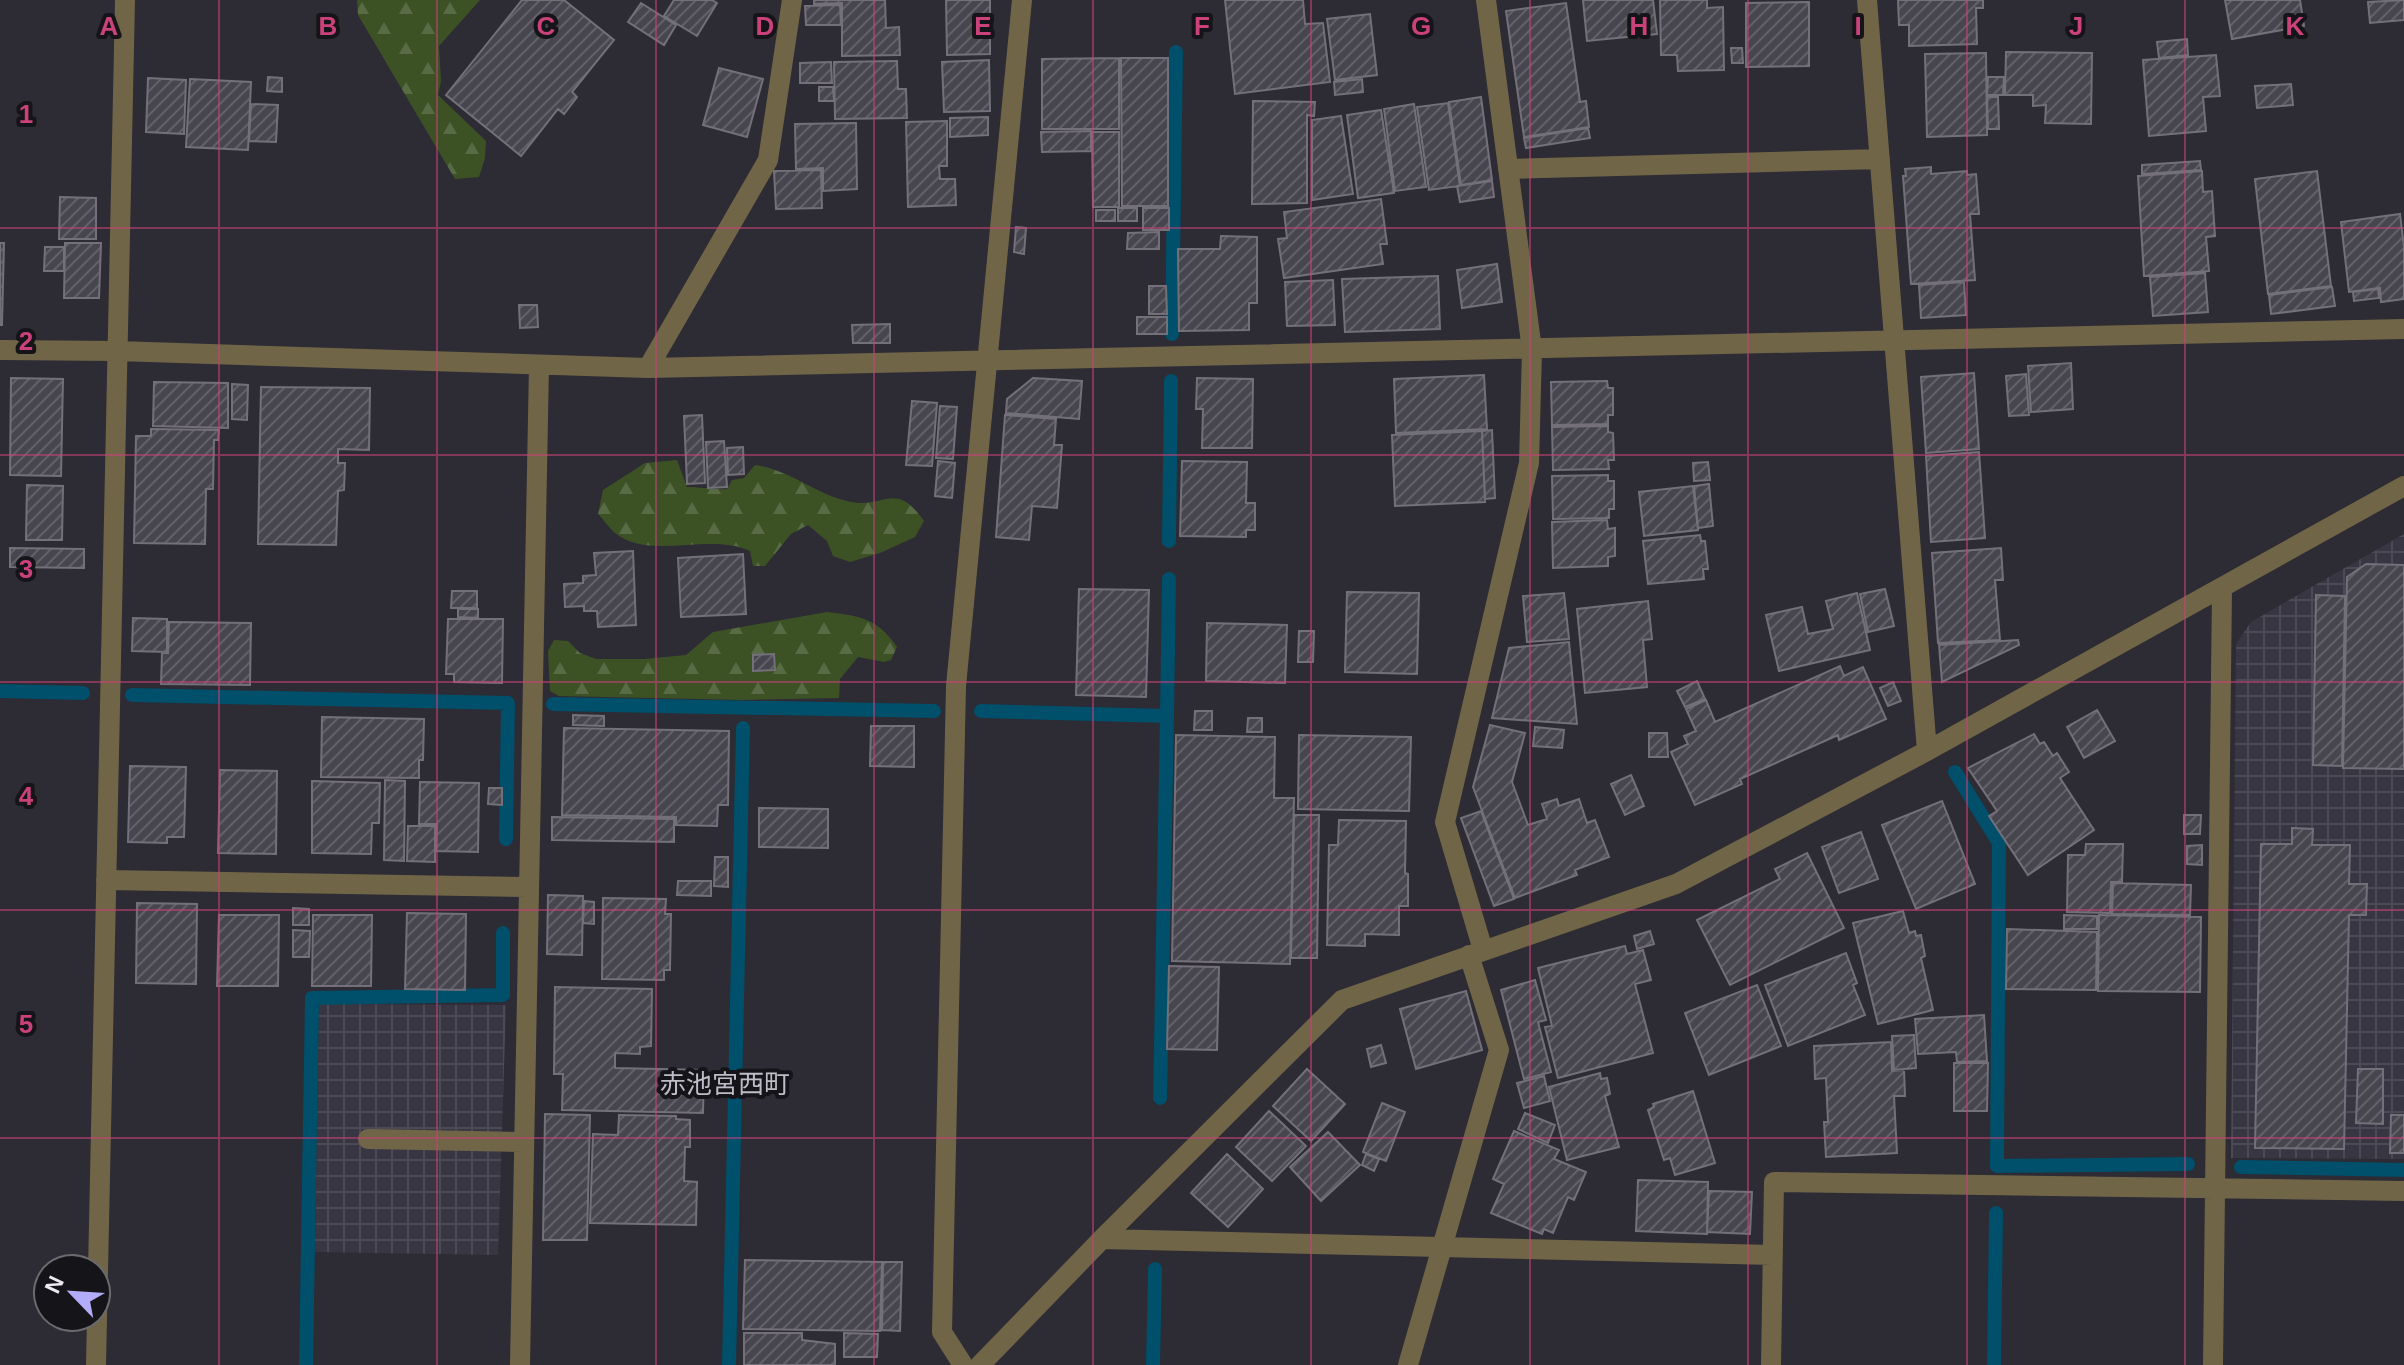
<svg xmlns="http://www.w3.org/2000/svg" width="2404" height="1365" font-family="Helvetica,'Noto Sans JP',sans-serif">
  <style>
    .industrial { fill: url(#industrial-grid) }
    .forest { fill: url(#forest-firs) }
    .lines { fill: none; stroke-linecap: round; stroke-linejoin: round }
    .stream { stroke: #004f6b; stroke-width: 14 }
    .building { fill: url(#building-hatch); stroke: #73707a; stroke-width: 2 }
    .minor { stroke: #716548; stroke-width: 20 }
    .grid { fill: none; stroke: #ca4279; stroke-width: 2; stroke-opacity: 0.55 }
    .labels { text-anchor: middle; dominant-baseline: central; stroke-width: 8; stroke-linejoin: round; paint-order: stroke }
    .quarter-label { font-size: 26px; fill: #bebcc6; stroke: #151418 }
    .grid-label { font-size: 26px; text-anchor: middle; font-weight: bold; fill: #ca4279; stroke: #151418; stroke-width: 8; stroke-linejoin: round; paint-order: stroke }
  </style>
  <defs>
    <pattern id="industrial-grid" width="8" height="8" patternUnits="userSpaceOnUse" patternTransform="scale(2)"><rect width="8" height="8" fill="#393643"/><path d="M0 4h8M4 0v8" fill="none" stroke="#4c4a55"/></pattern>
    <pattern id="forest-firs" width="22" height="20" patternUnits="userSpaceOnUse" patternTransform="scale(2)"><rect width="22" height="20" fill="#3c5225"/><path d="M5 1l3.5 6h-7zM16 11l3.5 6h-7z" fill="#586b45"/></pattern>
    <pattern id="building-hatch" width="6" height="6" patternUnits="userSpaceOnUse" patternTransform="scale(2)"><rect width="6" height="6" fill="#47454e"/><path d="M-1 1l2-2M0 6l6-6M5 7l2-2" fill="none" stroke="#626068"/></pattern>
  </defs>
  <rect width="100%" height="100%" fill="#2d2b33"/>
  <path class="industrial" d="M2404,534V1159L2231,1158L2236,644L2251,622Z
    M319,1004L506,1005L498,1255L315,1252Z"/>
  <path class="forest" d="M357,0H480L439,46L441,81L438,95L486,141L485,158L479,177L455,179L358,15Z
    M677,460L687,487C702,487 712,490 727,489L732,480L744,478L755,465C788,469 814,493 847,501C884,511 894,478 924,521L915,537L880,553L850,562L833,556L827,541L808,525L791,534L765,566H753L750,551C709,532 650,561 615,533C609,528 604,520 598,514L603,490L645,463Z
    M827,612C860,616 877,618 897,647L891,660L884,662L858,657L840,679L839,698L742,700L559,696L550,691L548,651L554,640L568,641L580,653L596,659H645L686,655L713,632Z"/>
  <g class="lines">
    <path class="stream" d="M1172,334L1176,52
      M1169,541L1171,381
      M0,691L83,693
      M132,695L508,703L506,839
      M553,704L934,711
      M981,711L1167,716L1160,1098
      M1167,716L1169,579
      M1955,772L1999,843L1997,1166L2188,1164
      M2241,1167L2404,1170
      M306,1365L312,998L503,995V933
      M729,1365L743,728
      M1153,1365L1155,1269
      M1994,1365L1996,1213"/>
  </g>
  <path class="building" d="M522,0H564L614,40L572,92L577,97L564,114L558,109L521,156L446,95Z
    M674,0H712L717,3L697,36L664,16Z
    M814,0H885L886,28L899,27L900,55L842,56V3L814,4Z
    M946,0H990V16L984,17V32H990V54L947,55Z
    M1225,0H1303L1305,24L1323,23L1330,82L1235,94Z
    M1583,0H1653L1657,34L1587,41Z
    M1660,0H1707V8L1723,7L1724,70L1678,71L1677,55H1661Z
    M1898,0H1983V8H1976L1977,44L1909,46V25H1899Z
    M2225,0H2300L2304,26L2232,39Z
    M2404,0V20L2370,23L2368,2Z
    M1809,2V66L1746,67V3Z
    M641,3L676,25L664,45L628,22Z
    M1566,3L1580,102L1586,101L1589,127L1524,137L1506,11Z
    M840,5L841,25H806L805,6Z
    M1370,14L1377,75L1335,80L1327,19Z
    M2187,39L2188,55L2159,58L2157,42Z
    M1731,48H1742L1743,63H1732Z
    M2006,52L2092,53L2091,124L2045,123L2046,105L2033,106V95H2005Z
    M1986,53L1987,135L1927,137L1925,54Z
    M2216,55L2220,96L2203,97L2206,131L2149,136L2143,60Z
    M1119,58V129H1042V59Z
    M1121,58H1168V206H1122Z
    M989,60L990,111L944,112L942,62Z
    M897,61L898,89H906L907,118L835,119L834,62Z
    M831,62L832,83H800V63Z
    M719,68L763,79L747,137L703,125Z
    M268,77L282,78V92L267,91Z
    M1988,77H2004L2003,95H1987Z
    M148,78L186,80L184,134L146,132Z
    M190,79L251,82L248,150L186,147Z
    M1362,79L1363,92L1335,95L1334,82Z
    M2291,84L2293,105L2257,108L2255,86Z
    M819,87H833L834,101H819Z
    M1481,97L1492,180L1461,185L1449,102Z
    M1987,97H1998L1999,129H1988Z
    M1253,101L1315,102L1314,116L1307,115V203L1252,204Z
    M1448,103L1460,186L1429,190L1417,107Z
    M251,104L278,105L276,142L249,141Z
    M1414,104L1426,187L1395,191L1384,109Z
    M1381,110L1394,193L1358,198L1347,115Z
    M1341,116L1353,194L1312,200V120Z
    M988,117V135L950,137V118Z
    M947,121V166H939L940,179H955L956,205L908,207L906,122Z
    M856,123L857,189L823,191V168L796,169L795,124Z
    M1588,128L1590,138L1526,148L1524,138Z
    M1091,131V151L1042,152L1041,132Z
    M1092,132H1119V207H1093Z
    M2200,161L2201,170L2142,174V165Z
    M1931,167V174L1967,171V175L1976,174L1979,214H1970L1975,280L1911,284L1903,176H1906L1905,169Z
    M821,170L822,208L776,209L774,171Z
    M2202,171L2203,192L2212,191L2215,236L2206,237L2209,271L2144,276L2138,176Z
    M2317,171L2331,286L2268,294L2255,179Z
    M1492,181L1494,197L1460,202L1457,186Z
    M60,197L96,198V239H59Z
    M1381,199L1387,244H1380L1383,264L1284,278L1278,239L1287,238L1284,212Z
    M1118,208H1137V221H1118Z
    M1143,208H1169V230H1143Z
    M1096,210H1115V221H1096Z
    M2400,214L2404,247V299L2381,302L2380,288L2349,292L2341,222Z
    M1016,227L1026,228L1024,254L1014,252Z
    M1159,232V249H1127L1128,233Z
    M1221,236L1257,237V303H1249V330L1179,331L1178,249H1220Z
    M0,243H4L2,325H0Z
    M65,243H101L99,298H64Z
    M45,247H64V271H44Z
    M1497,264L1502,302L1462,308L1457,270Z
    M2205,273L2208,312L2153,316L2150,277Z
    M1438,276L1440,329L1345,332L1342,279Z
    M1333,280L1335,325L1287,326L1285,282Z
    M1964,282L1966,315L1921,318L1919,285Z
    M1149,286H1166L1167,314H1149Z
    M2332,287L2335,306L2271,314L2269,295Z
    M2378,289L2379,298L2354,301L2353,292Z
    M519,305H537L538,327L520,328Z
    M1137,317H1167V334H1137Z
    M890,324V343H853L852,325Z
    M2071,363L2073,409L2031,412L2028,366Z
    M1974,373L1979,449L1926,453L1921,377Z
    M2026,374L2029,415L2009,416L2006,376Z
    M1484,375L1487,429L1396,433L1394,379Z
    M11,378L63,379L61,476L10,475Z
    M1033,378L1082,381L1079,419L1006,413L1007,399Z
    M1197,378L1253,379L1252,448H1202L1203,409H1196Z
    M1607,381L1608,388H1613V415H1608V424L1552,425L1551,382Z
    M154,382L228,383V428L153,426Z
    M232,384L248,385L247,420L232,419Z
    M261,387L370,388L369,450L338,449V463H345L344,490L338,491L336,545L258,544Z
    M912,401L937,403L932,466L906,465Z
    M940,406L957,407L953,459L936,458Z
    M702,415L705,483L687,484L684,416Z
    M1005,415L1056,419L1054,445H1062L1057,508L1032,506L1029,540L996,537Z
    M1608,426V432L1613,433L1614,460H1608L1609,469L1553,470L1552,427Z
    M151,429L219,430L218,440H214L213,489H206L205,544L134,543L136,436H151Z
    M1492,430L1495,498L1485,499L1482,431Z
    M1482,431L1485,502L1395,506L1392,435Z
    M724,441L727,487L708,488L706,442Z
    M743,447L744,474L728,475L727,448Z
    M1979,452L1985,538L1931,542L1926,456Z
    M938,461L955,463L952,498L935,496Z
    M1182,461L1247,462L1246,503H1255V530H1246V537L1180,536Z
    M1708,462L1710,480L1694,481L1693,463Z
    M1608,475V481H1614V509H1609V518L1553,519L1552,476Z
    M1709,484L1713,526L1698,528L1694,486Z
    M27,485L63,486L62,540H26Z
    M1693,486L1698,530L1644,536L1639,492Z
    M1607,520L1608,529L1615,528V556L1608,557V566L1553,568L1552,522Z
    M1700,535L1701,541H1705L1708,569H1703L1704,579L1648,584L1643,541Z
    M10,548L84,549V568L10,567Z
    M2001,548L2003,580H1995L2000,640L1938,643L1932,553Z
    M633,551L636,625L598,627L597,611H584V606L565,607L564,584L583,583V576L596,575L594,553Z
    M743,554L746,614L681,617L678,558Z
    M2366,564L2404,565V769L2343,768L2347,577Z
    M1079,589L1149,590L1146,697L1076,695Z
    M1885,589L1894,626L1868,632L1860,594Z
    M452,591H477V608H451Z
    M1347,592L1419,593L1417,674L1345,672Z
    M1564,593L1569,639L1527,642L1523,596Z
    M1857,593L1870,650L1779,671L1766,615L1802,607L1808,634L1833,629L1826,601Z
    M2316,595L2345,596L2342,766L2313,765Z
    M1648,601L1652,639L1643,640L1647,687L1585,693L1577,609Z
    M458,609H478V618L458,617Z
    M133,618L167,619V652L132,651Z
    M448,619H503L502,683L454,682V674H446Z
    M169,622L251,623L250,685L161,684L162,653H168Z
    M1207,623L1287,625L1285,683L1206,681Z
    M1299,631H1314L1313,662H1298Z
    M2018,640L2019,645L1942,682L1939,645Z
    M1569,642L1577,724L1492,718L1509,648Z
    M774,654L775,670L753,671V655Z
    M1840,666L1844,676L1863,667L1886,719L1839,740L1838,735L1740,779L1742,784L1695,805L1671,752L1688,744L1684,736L1696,731L1686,709L1706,700L1715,722Z
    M1697,681L1705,699L1685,707L1677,691Z
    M1893,682L1901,701L1888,706L1880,688Z
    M2097,710L2115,741L2084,758L2067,727Z
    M1195,711H1212V730H1194Z
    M573,715L604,716V726L573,725Z
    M322,717L424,719L423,760H419V778L321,777Z
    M1248,718H1262V732H1247Z
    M1490,725L1525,733L1512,782L1528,825L1547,819L1542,804L1557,799L1559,806L1579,799L1587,823L1595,820L1609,857L1575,870L1577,875L1515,898L1473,787Z
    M871,726H914V767L870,766Z
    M1535,727L1564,730L1562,748L1533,746Z
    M564,728L729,731L728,805H718L717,826L676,825V817L562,815Z
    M1649,733H1667L1668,757H1649Z
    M2034,734L2040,744L2044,742L2053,756L2057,753L2069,772L2060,778L2094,830L2028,875L1989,816L1997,811L1968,768Z
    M1176,735L1275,737L1274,798H1294L1290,964L1172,961Z
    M1299,735L1411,737L1409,811L1298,809Z
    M130,766L186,767L184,837H167V843L128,842Z
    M220,770L277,771L276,854L218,853Z
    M1631,775L1644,806L1625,815L1611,784Z
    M385,780L405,781L404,861L384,860Z
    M312,781L380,783L379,823H372L371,854L312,853Z
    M420,782L479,783L478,852L436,851L437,824H419Z
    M489,788H502V805L488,804Z
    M1942,801L1975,884L1916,909L1882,825Z
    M759,808L828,809V848L759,847Z
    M1481,811L1514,899L1494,906L1461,818Z
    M1294,815H1319L1317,958H1291Z
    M2184,815H2201L2200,834H2184Z
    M552,817L674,819V842L552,840Z
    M1339,820L1406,821L1405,873L1408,874V906H1399V935L1365,934V946L1327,945L1329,845H1338Z
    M408,826H435V862L407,861Z
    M2292,828L2313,829L2312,845H2350L2349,884H2367L2366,915H2349L2344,1149L2255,1148L2261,844H2292Z
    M1861,832L1878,879L1839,893L1822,847Z
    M2086,844H2123L2122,882H2111L2110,913L2067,912L2068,855H2085Z
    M2202,845V865L2187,864V846Z
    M1807,853L1844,928L1730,985L1697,920L1780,879L1775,869Z
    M715,857H728V887L714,886Z
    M678,881H711V896L677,895Z
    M2113,883L2191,885L2190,915L2112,914Z
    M548,895L583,896L582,955L547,954Z
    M603,898L666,899L665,914H671L670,970H664V980L602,979Z
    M584,901L594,902V924L583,923Z
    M137,903L197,904L196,984L136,983Z
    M293,908L309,909V925H293Z
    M1903,911L1909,933L1915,931L1916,936L1921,935L1925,956L1921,958L1933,1010L1878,1024L1853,923Z
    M407,913L466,914L465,990L405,989Z
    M219,915H279L278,986H217Z
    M313,915H372L371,986H312Z
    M2064,915L2097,916V929H2064Z
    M2099,915L2201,917L2200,992L2098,991Z
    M2007,929L2097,932L2096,990L2006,989Z
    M293,930L310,931L309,957H293Z
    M1650,931L1654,944L1637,949L1634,936Z
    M1625,946L1627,954L1643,950L1651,980L1635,984L1653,1053L1558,1078L1545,1027L1552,1026L1538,968Z
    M1846,953L1857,983L1853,985L1865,1015L1788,1046L1765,985Z
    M1169,966L1219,967L1217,1050L1167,1049Z
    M1535,980L1546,1020L1538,1022L1551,1072L1524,1079L1501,990Z
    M1757,985L1781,1046L1709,1075L1685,1013Z
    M555,987L652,989L651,1046L640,1047V1054L615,1053V1068L704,1070L703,1113L562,1110L563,1074H554Z
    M1466,991L1482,1050L1416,1069L1400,1009Z
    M1984,1015L1987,1061L1957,1062L1956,1052L1918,1054L1915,1019Z
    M1914,1035L1916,1068L1894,1070L1892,1036Z
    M1891,1042L1892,1071L1904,1070L1905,1096H1894L1897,1153L1826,1157L1824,1122H1828L1826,1078L1815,1079L1814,1046Z
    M1381,1045L1386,1063L1371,1067L1367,1049Z
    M1954,1063H1988L1987,1111H1954Z
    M1307,1069L1345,1104L1311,1141L1273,1106Z
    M2358,1069H2383V1124L2356,1123Z
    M1600,1073L1601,1079L1607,1078L1610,1094L1605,1096L1619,1147L1567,1160L1549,1087Z
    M1544,1076L1550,1101L1524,1108L1517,1083Z
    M1693,1091L1715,1163L1675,1175L1670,1158L1664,1160L1648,1110L1654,1107L1653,1104Z
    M1382,1103L1405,1112L1386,1161L1363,1152Z
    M1269,1111L1306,1146L1272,1181L1236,1147Z
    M1525,1113L1555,1125L1548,1143L1518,1129Z
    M545,1114L590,1115L587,1240H543Z
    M619,1115L676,1116V1119L690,1120V1147H685L684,1181L697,1182L696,1225L590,1223L593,1134L618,1135Z
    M2391,1115H2404V1153H2390Z
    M1514,1131L1559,1150L1554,1159L1586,1172L1574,1200L1568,1197L1553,1233L1544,1229L1542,1234L1491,1213L1504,1184L1493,1179Z
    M1328,1132L1360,1165L1321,1201L1290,1167Z
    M1227,1154L1263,1189L1228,1227L1191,1193Z
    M1366,1154L1379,1159L1374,1171L1362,1165Z
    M1638,1180L1708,1182L1707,1234L1636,1231Z
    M1709,1191L1752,1192L1750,1234L1707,1232Z
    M745,1260L882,1262L880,1331L743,1329Z
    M883,1262H902L900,1331L882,1330Z
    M744,1333H802V1340L835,1344V1365H744Z
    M844,1333L878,1334L877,1357H844Z"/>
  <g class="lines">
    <path class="minor" d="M1867,0L1927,751
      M1508,169L1880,159
      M0,350L117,351L648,368L2404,329
      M648,368L768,160L792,0
      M106,880L529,887
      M1483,950L1445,822L1529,463L1532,350L1486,0
      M368,1139L524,1142
      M1102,1239L1773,1255
      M96,1365L125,0
      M520,1365L539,365
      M963,1365L942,1332L956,686L1022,0
      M980,1365L1102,1239L1342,1000L1676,884L1927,751L2404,486
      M1408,1365L1499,1050L1469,955
      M1771,1365L1774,1182L2404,1191
      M2213,1365L2222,589"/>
  </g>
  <path class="grid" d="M219,0V1365M437,0V1365M656,0V1365M874,0V1365M1093,0V1365M1311,0V1365M1530,0V1365M1748,0V1365M1967,0V1365M2185,0V1365M0,228H2404M0,455H2404M0,682H2404M0,910H2404M0,1138H2404"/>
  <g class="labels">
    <g class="quarter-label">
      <text x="725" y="1084">赤池宮西町</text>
    </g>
  </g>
  <g class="grid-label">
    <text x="109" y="35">A</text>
    <text x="328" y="35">B</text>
    <text x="546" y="35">C</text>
    <text x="765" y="35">D</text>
    <text x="983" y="35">E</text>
    <text x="1202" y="35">F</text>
    <text x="1421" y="35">G</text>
    <text x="1639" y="35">H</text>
    <text x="1858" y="35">I</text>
    <text x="2076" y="35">J</text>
    <text x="2295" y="35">K</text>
    <text x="26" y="123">1</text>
    <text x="26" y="350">2</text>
    <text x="26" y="578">3</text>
    <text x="26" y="805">4</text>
    <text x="26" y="1033">5</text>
  </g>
  <g transform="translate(72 1293) rotate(295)"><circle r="38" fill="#151418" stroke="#6b6a6e" stroke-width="2"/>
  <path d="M0-6L14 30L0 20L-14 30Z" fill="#b3adf9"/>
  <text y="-12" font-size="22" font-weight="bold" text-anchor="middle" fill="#eceaf0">N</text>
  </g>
</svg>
